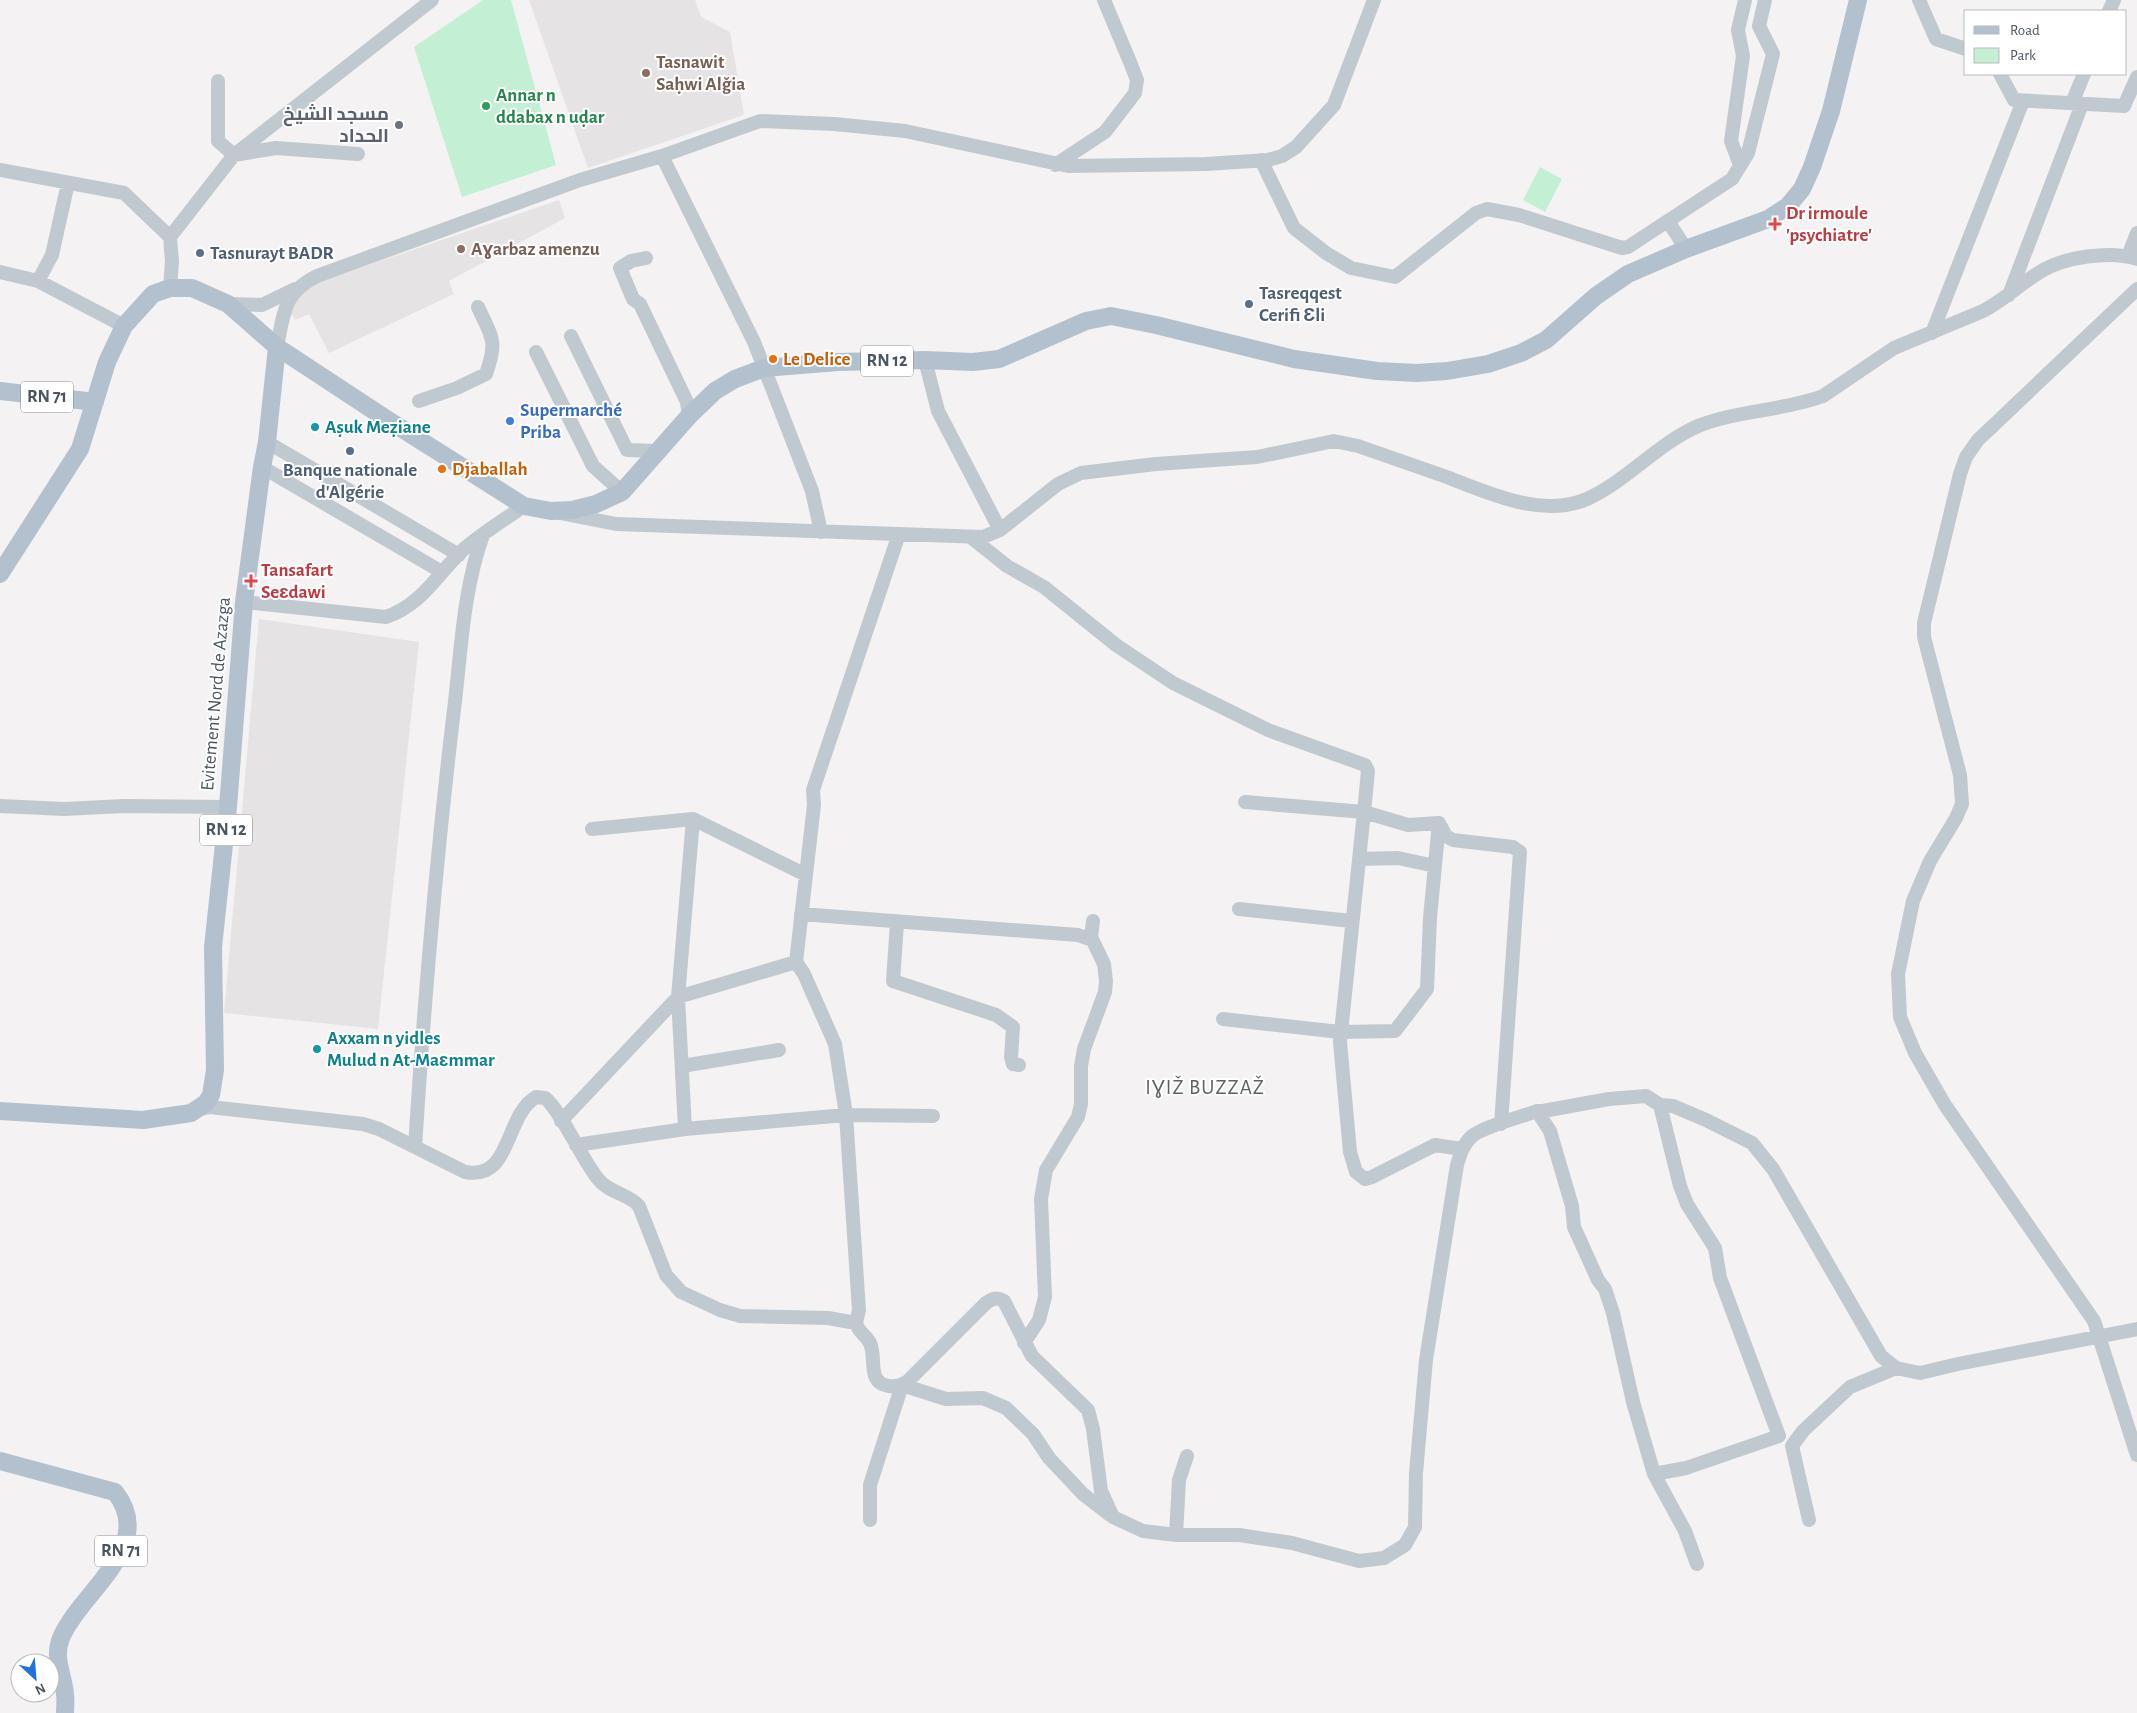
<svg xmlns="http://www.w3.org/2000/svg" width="2137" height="1713" font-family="'Alegreya Sans',Cairo,sans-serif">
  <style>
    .education { fill: #e5e3e4 }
    .green { fill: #c3efd4 }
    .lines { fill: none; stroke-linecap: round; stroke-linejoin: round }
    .minor { stroke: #c0c9d0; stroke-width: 14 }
    .major { stroke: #b3c1cf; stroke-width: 18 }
    .education-dot { fill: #8d6e63; stroke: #fff; stroke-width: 2 }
    .leisure-dot { fill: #2e9e5b; stroke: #fff; stroke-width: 2 }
    .worship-dot { fill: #6b7280; stroke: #fff; stroke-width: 2 }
    .health-dot { fill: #e0444e; stroke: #fff; stroke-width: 2 }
    .service-dot { fill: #5c6f8a; stroke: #fff; stroke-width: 2 }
    .food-dot { fill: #e8710a; stroke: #fff; stroke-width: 2 }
    .shop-dot { fill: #3f7fe0; stroke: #fff; stroke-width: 2 }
    .culture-dot { fill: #0f9aa8; stroke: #fff; stroke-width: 2 }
    .labels { text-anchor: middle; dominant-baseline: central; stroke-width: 4; stroke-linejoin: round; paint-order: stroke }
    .shield { fill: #fff; stroke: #80888f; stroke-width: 1 }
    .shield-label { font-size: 18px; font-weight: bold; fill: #4a555f }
    .education-label { font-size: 19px; font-weight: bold; fill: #785e54; stroke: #fff; text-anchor: start }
    .leisure-label { font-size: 19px; font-weight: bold; fill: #27864d; stroke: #fff; text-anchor: start }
    .worship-label { font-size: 19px; font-weight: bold; fill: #5b616d; stroke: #fff; text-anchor: end }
    .health-label { font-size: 19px; font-weight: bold; fill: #be3a42; stroke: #fff; text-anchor: start }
    .service-label { font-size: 19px; font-weight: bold; fill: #4e5e75; stroke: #fff; text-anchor: start }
    .food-label { font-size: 19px; font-weight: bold; fill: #c56008; stroke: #fff; text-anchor: start }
    .shop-label { font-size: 19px; font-weight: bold; fill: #366cbe; stroke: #fff; text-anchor: start }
    .culture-label { font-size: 19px; font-weight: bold; fill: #0d838f; stroke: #fff; text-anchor: start }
    .street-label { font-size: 19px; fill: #4a555f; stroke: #fff }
    .quarter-label { font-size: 21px; letter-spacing: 1px; fill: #5e6266; stroke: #fff }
  </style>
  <rect width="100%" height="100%" fill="#f4f2f2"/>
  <path class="education" d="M529,0H695L701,17L730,32L744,115L588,168Z
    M559,200L565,218L449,281L454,294L329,353L309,314L295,320L289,311L310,285Z
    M259,619L419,642L378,1029L224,1013Z"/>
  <path class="green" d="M483,0H511L556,165L462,197L414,47Z
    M1540,167L1562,179L1545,212L1523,200Z"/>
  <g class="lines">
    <path class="minor" d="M1919,0L1936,39L1966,49
      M2109,11L2114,0
      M2000,74L2014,100L2124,106L2137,77
      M218,81V141L234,155L276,148L358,154
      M2072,103L2084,74
      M662,156L754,342L812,491L821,532
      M1261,160L1294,228L1326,253L1351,268L1395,277L1476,213L1487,209L1519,215L1622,248L1628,247L1732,179L1748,153L1773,54L1759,26L1765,0
      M1055,165L1105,132L1135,93L1137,80L1130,62L1104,0
      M1740,165L1731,141L1743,56L1738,30L1745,0
      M0,170L124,193L170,237L172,261L170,288
      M1668,221L1686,249
      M170,237L234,155L432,0
      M2128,256L2137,233
      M646,258L631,261L620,268L633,299L640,304L687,402L689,416
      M0,272L38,281L124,326
      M38,281L52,255L68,183
      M2137,289L1978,440L1966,457L1960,474L1924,623V637L1960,775L1962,804L1956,818L1930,861L1913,901L1898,974L1900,1017L1915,1053L1945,1105L2094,1321L2137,1455
      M2009,295L2082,104
      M228,304L262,305L295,289
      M1932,333L2023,101
      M571,336L627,450L657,451
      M277,347C284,313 283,293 317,276L580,180L662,156L760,121L834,124L905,131L1068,166L1206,164L1268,160L1282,156L1296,147L1334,105L1374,0
      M536,352L593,466L622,492
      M925,360L938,411L1000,530
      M419,401L457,388L486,374C498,340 492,338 478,307
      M267,442L459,555
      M262,467L442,572
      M560,513L616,524L983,537L1000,530L1058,484L1081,473L1156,464L1257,457L1334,441L1358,446C1387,456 1415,466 1444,476C1486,492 1542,519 1587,499C1627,481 1657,444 1698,426C1738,410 1783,411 1823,396L1894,348L1983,311C2004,300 2020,284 2040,272C2063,257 2111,250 2137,259
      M972,538L1007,566L1044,587L1116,645L1173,683L1268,730L1365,765L1368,771L1364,812L1408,825L1439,823L1446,836L1453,840L1513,847L1520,852L1501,1124
      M244,602L386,617C423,604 436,575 464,549C482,533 504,520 524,506
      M1245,802L1364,812L1340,1042L1350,1152L1356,1172L1365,1179L1372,1177L1435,1145L1462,1149
      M0,806L64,809L124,806L228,807
      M592,829L693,819L806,875
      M1359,859L1398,858L1435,866
      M1239,909L1351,921
      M801,914L1078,935L1092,940
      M897,923L893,981L996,1015L1013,1027L1011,1057L1013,1064L1019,1065
      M796,962L804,974L835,1044L846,1115L859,1310L856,1323
      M1223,1019L1340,1032L1395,1031L1427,989L1430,918L1439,823
      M682,1066L779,1050
      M199,1109L210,1107L363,1124L379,1129L465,1172C512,1181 504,1116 536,1097L545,1098C560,1109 583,1161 598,1179C609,1193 629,1194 639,1206L666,1275L681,1292L720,1310L740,1316L828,1318L856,1323C858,1332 866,1335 870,1343C877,1358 866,1383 889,1386C896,1387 902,1385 908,1381L986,1303C993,1298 997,1297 1004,1301L1032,1356L1088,1410L1093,1429L1101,1491L1113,1517L1143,1531L1176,1535H1239L1292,1543L1359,1561L1384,1558L1405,1545L1415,1527L1416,1473L1426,1360L1457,1165C1460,1155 1463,1145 1471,1137C1482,1127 1521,1117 1537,1111H1543L1609,1099L1646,1096L1660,1105L1673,1106L1706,1120L1752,1143L1773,1169L1881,1356L1896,1368L1920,1373L1958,1364L2137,1329
      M1537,1111L1550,1131L1572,1206L1574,1227L1598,1280L1605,1289L1613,1313L1633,1402L1654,1474L1685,1531L1697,1564
      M561,1121L678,997L796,962L814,805L813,790L899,534
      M685,1129L678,997L693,819
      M576,1145L685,1129L846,1115L933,1116
      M415,1147C424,1004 436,861 453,718C461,657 462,593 483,535
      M1024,1343L1039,1320L1045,1297L1041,1199L1046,1170L1078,1117L1081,1104V1066L1084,1049L1105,992L1106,981L1104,964L1091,937L1093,921
      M1654,1474L1686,1468L1779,1436L1720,1278L1715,1248L1687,1204L1680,1186L1660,1105
      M870,1520V1485L902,1385L946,1399L983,1398L1006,1408L1033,1434L1049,1458L1083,1494L1110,1515
      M1809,1520L1792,1446L1803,1431L1850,1387L1896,1368
      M1176,1535L1179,1480L1187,1456"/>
    <path class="major" d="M0,391L95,402
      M0,574L80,449L107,362L124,326L153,294L170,288H192L228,304L277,347L385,418L524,506L551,511L572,510L596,504L622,492L689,416L715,391L735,379L764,368L838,362L925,360L973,362L999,359L1086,321L1111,316L1156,325L1294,359L1377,371L1417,373L1447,371L1488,364L1521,353L1546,340L1596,296L1628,274L1686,249L1768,219L1788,206L1802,189L1812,167L1831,111L1858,0
      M0,1111L143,1120L191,1113L206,1103L211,1095L215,1070L213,947L228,807L244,602L262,467L267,442L277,347
      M0,1461L115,1492C158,1546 80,1592 61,1638C53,1658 63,1673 65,1694C66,1700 65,1707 65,1713"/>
  </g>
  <g class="education-dot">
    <circle cx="646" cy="73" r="5"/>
    <circle cx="461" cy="249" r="5"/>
  </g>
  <circle class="leisure-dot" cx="486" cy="106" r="5"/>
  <circle class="worship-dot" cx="399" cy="125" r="5"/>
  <g class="health-dot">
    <path d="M1772.5 216.5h5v5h5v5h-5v5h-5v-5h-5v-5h5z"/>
    <path d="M248.5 573.5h5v5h5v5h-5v5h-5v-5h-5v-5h5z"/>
  </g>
  <g class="service-dot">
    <circle cx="200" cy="253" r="5"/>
    <circle cx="1249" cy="304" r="5"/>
    <circle cx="350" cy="451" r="5"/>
  </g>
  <g class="food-dot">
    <circle cx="773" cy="359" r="5"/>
    <circle cx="442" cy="469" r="5"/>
  </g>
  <circle class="shop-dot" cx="510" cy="421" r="5"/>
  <g class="culture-dot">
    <circle cx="315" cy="427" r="5"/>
    <circle cx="317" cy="1049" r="5"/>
  </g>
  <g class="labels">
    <g class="shield">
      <rect x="861" y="345.5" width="52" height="31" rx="4"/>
      <rect x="21" y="381.5" width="52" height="31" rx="4"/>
      <rect x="200" y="814.5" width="52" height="31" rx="4"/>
      <rect x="95" y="1535.5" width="52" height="31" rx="4"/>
    </g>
    <g class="shield-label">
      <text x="887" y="361">RN 12</text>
      <text x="47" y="397">RN 71</text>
      <text x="226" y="830">RN 12</text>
      <text x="121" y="1551">RN 71</text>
    </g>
    <g class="education-label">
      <text x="656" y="62">Tasnawit<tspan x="656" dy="22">Saḥwi Alǧia</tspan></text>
      <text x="471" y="249">Aɣarbaz amenzu</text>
    </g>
    <g class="leisure-label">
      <text x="496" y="95">Annar n<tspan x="496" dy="22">ddabax n uḍar</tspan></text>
    </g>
    <g class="worship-label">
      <text x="389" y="114">مسجد الشيخ<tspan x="389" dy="22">الحداد</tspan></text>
    </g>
    <g class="health-label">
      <text x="1786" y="213">Dr irmoule<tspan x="1786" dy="22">'psychiatre'</tspan></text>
      <text x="261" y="570">Tansafart<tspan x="261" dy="22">Seɛdawi</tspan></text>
    </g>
    <g class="service-label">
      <text x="210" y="253">Tasnurayt BADR</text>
      <text x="1259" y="293">Tasreqqest<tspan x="1259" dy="22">Cerifi Ɛli</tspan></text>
      <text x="350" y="470" text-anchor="middle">Banque nationale<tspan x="350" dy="22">d'Algérie</tspan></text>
    </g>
    <g class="food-label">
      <text x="783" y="359">Le Delice</text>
      <text x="452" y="469">Djaballah</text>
    </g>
    <g class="shop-label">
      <text x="520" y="410">Supermarché<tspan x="520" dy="22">Priba</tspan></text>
    </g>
    <g class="culture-label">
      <text x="325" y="427">Aṣuk Meẓiane</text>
      <text x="327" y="1038">Axxam n yidles<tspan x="327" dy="22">Mulud n At-Maɛmmar</tspan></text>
    </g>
    <g class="street-label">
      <text transform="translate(216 694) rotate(-85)">Evitement Nord de Azazga</text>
    </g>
    <g class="quarter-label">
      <text x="1205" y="1087">IƔIŽ BUZZAŽ</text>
    </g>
  </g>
  <rect x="1964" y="10" width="162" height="65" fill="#ffffff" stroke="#b7bbbf"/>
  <rect x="1974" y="26" width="25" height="8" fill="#b3c1cf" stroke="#b7bbbf"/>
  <text x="2010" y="35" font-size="15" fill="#4a555f">Road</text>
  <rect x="1974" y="48" width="25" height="15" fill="#c3efd4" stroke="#b7bbbf"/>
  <text x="2010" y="60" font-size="15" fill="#4a555f">Park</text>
  <g transform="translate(35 1678) rotate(154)"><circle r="24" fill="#ffffff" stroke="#b7bbbf"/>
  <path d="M0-4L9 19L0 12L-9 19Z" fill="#2073df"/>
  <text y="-8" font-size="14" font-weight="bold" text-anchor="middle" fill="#4a555f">N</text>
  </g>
</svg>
